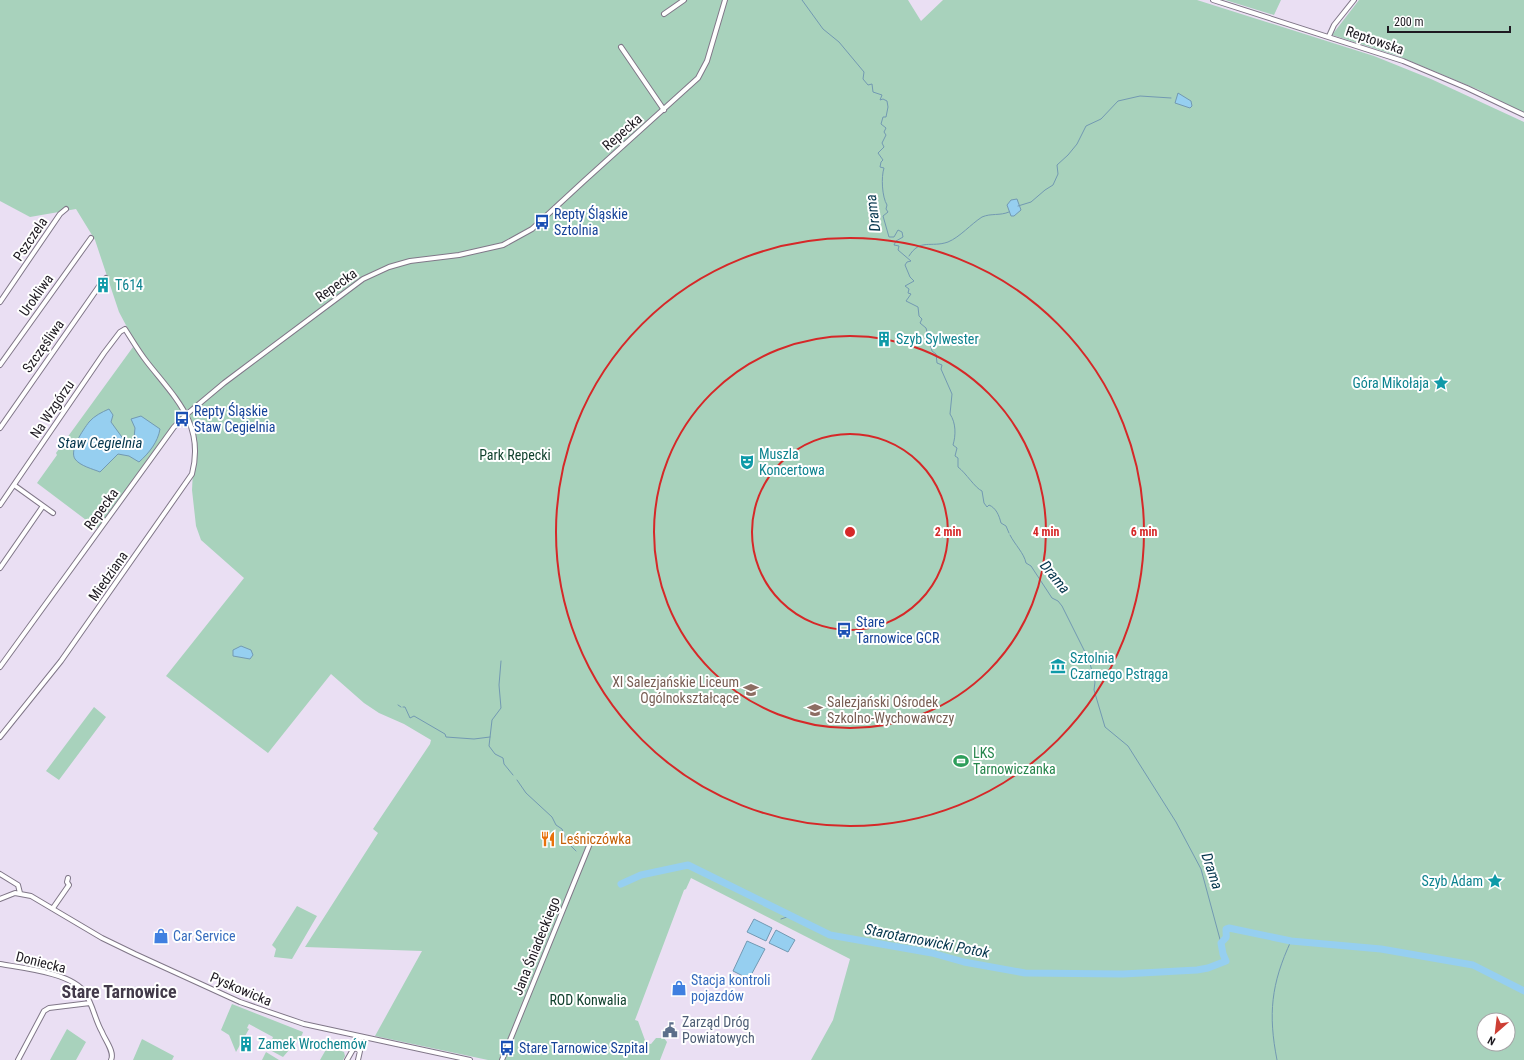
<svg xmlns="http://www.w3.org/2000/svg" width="1524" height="1060" font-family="'Roboto Condensed',sans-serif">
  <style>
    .green { fill: #a8d2bc; fill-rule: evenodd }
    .water { fill: #96cff0; stroke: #7299b2 }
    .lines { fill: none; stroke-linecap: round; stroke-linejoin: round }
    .stream { stroke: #7299b2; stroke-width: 1 }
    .river { stroke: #96cff0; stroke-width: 7 }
    .minor-casing { stroke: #807788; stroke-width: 6 }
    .minor { stroke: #fff; stroke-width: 4 }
    .ring { fill: none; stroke: #d62828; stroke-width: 2 }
    .labels { text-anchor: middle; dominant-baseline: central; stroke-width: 4; stroke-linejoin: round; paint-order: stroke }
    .street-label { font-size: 14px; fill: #1e1a21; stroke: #fff }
    .transit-label { font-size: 14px; fill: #164399; stroke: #fff; text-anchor: start }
    .culture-label { font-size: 14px; fill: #0d838f; stroke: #fff; text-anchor: start }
    .park-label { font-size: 14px; fill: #11422e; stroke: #fff }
    .education-label { font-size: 14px; fill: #785e54; stroke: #fff; text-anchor: end }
    .leisure-label { font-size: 14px; fill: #27864d; stroke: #fff; text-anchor: start }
    .food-label { font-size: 14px; fill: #c56008; stroke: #fff; text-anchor: start }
    .shop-label { font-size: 14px; fill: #366cbe; stroke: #fff; text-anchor: start }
    .service-label { font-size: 14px; fill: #4e5e75; stroke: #fff; text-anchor: start }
    .water-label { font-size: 15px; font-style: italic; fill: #05364d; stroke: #fff }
    .district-label { font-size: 18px; font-weight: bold; fill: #423a49; stroke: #fff }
    .centre { fill: #d62828; stroke: #fff; stroke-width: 2 }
    .ring-label { font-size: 12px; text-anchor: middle; font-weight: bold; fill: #d62828; stroke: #fff; stroke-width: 4; stroke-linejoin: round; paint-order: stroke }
  </style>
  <rect width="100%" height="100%" fill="#eadff3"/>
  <path class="green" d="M0,0H908L921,21L943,0H1197L1374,56L1431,79L1524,122V1060H811L833,1020L850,959L691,878L686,889L684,890L635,1020L638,1021L646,1043L651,1044L656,1038H664L667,1042L660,1060H488L375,1036L422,951L305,947L378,833L373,829L430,744L431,740L404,724L379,713L364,703L331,674L268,753L166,676L244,578L201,540L196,526L192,490L195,431L187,409L98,529L37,483L57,455L56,453L133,347L135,349L137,346L119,312L95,240L76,209L30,217L0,201ZM1484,1020H1508V1044H1484Z
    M1225,0H1281L1274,15Z
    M1359,0H1524V113L1479,90L1398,56L1332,35Z
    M94,707L106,717L59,780L46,771Z
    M297,906L317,916L292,959L274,957L276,949L272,945Z
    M232,1004L303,1032L302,1035L283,1057L268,1049L273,1037L249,1024L247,1028L249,1029L236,1052L229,1035L221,1030Z
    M67,1029L86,1042L76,1060H50Z
    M142,1039L174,1056L172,1060H133Z
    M328,1046L344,1052L345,1056L343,1060H320Z
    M266,1052L279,1060H262Z"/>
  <path class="water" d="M1178,93L1191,101L1192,106L1190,108L1175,103Z
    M1017,199L1021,210L1014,216H1011L1007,205L1011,200Z
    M109,409L113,415L111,422L124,440L130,442L134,438L135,428L131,419L141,416L160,429C158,442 149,453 139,462L129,456L118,454L100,472C93,469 80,466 75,459C69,450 83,430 89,422C94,416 102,412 109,409Z
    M241,646L251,650L253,655L250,659L233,656V650Z
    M754,919L772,928L766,941L747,932Z
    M776,930L795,940L788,952L769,943Z
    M747,941L765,949L749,979L733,971Z"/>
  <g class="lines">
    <path class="stream" d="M802,0L823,29L839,42L864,72L863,79L868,85L872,84L873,92L882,95L880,100L883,99L887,101L888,107L886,117H883L881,124L886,128L884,132L886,135L882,143L884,147L878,153L883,160L881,162L880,167L884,168C881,177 882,197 887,205L886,209L888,212L883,216L889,237H894L898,230L902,232L903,237L896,241L894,245L899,246L898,250L911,261L907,262L905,265L910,277L914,281L905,286L909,289L908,293L911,294L906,301L918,307L919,316L922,319L920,323L926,328L932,351L936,354L937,363L942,365L941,369L952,394L950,414C956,423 956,435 953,445L957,448L955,456L958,458V467C966,473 975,488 982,491L984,503L987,507L989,505C996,508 999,515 1001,523L1006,526L1009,533
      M1018,206L1031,202L1045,190L1053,185L1058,174L1057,165L1068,155L1077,144L1086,126L1101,119L1118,101L1140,96L1171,98
      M909,256C920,238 931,248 948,242C960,237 971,224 982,217C991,213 1000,216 1009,212
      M1010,535C1015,545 1024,553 1026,563L1031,566L1052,598L1058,601L1062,606L1089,660L1095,682L1094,690L1105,727L1128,746L1176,822L1201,869L1221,943
      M501,661L499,685L501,708L492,720L489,746L495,754L503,758L504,764L513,775
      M398,705L401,707
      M403,707H405L410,718L414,716L445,734L446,737L474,739L490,737
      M517,780L526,793L552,817L556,825L562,829L567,842L576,851
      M781,919L790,916
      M1277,1060C1268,1014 1271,984 1291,941"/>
    <path class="river" d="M621,884L641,875L688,865L830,935L932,953L964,962L1025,973L1123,974L1197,970L1208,968L1226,961L1223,954L1221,943C1228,935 1226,940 1226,929L1229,928L1291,941L1381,949L1473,965L1524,991"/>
    <g class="minor-casing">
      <path id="minor" d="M1213,0L1403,61L1467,88L1524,115
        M664,14L684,0
        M1329,36L1334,25L1354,0
        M621,47L664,110
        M0,302L60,214L66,209
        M0,365L91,238
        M0,428L102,282L106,278
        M14,485L53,513
        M0,505L104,353L120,332L125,329C132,340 139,352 147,362C175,398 205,424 192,474L61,661L0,737
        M0,568L43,506
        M0,667L174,427L187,414L224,383L363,279L389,267L410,261L459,255L503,245L532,229L584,181L698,78L707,61L725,0
        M0,874L18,885L20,893
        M0,899L15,893L31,896L102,938L135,954L240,1002L304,1024L470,1060
        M53,908L69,885L67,882L68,878
        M0,964C22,968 73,973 85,993C93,1005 95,1020 102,1032C105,1040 115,1052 111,1060
        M354,1047L360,1051L358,1060
        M18,1060L44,1011L49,1008L90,1003
        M347,1060L360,1037
        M502,1060L591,841"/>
    </g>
    <use href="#minor" class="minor"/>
  </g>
  <g class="ring">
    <circle cx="850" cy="532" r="98"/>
    <circle cx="850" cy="532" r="196"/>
    <circle cx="850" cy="532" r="294"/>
  </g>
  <defs>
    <g id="bus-bare" transform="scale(1.2)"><path d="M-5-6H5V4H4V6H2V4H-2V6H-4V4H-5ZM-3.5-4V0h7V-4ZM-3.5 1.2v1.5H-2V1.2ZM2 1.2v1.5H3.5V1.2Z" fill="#1a4fb4" stroke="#fff" stroke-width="2.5" paint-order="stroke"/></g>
    <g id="building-bare" transform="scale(1.2)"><path d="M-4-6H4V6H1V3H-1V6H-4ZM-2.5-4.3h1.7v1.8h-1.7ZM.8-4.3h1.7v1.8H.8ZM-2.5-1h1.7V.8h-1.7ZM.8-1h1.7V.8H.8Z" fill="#0f9aa8" stroke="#fff" stroke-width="2.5" paint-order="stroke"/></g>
    <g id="sight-bare" transform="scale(1.2)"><path d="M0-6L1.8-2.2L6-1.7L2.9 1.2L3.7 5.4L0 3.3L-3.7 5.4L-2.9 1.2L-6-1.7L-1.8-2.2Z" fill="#0f9aa8" stroke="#fff" stroke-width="2.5" paint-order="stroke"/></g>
    <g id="theatre-bare" transform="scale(1.2)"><path d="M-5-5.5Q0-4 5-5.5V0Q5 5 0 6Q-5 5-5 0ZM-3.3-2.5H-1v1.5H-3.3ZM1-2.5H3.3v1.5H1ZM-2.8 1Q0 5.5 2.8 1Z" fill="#0f9aa8" stroke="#fff" stroke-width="2.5" paint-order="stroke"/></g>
    <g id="museum-bare" transform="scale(1.2)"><path d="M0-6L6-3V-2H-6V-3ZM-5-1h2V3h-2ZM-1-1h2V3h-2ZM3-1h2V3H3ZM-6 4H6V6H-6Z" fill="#0f9aa8" stroke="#fff" stroke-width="2.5" paint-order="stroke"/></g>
    <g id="school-bare" transform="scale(1.2)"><path d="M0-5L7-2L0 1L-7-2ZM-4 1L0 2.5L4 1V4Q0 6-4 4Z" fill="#8d6e63" stroke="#fff" stroke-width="2.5" paint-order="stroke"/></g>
    <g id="stadium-bare" transform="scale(1.2)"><path d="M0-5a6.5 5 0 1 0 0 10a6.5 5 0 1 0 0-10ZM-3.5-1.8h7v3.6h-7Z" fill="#2e9e5b" stroke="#fff" stroke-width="2.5" paint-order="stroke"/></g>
    <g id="restaurant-bare" transform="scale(1.2)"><path d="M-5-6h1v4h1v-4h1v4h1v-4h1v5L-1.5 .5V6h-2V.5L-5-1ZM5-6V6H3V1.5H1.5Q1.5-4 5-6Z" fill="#e8710a" stroke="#fff" stroke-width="2.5" paint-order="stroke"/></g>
    <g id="shop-bare" transform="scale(1.2)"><path d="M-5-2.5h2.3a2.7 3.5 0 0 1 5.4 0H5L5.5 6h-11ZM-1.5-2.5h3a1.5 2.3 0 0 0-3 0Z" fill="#3f7fe0" stroke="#fff" stroke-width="2.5" paint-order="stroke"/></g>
    <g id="civic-bare" transform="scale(1.2)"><path d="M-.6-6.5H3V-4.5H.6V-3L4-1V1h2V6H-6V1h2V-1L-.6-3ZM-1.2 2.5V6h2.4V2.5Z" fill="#5c6f8a" stroke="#fff" stroke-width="2.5" paint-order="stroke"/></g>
  </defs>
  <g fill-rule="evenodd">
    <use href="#bus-bare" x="542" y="222"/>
    <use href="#building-bare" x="103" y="285"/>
    <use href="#building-bare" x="884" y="339"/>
    <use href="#sight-bare" x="1441" y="383"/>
    <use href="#bus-bare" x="182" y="419"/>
    <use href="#theatre-bare" x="747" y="462"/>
    <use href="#bus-bare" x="844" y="630"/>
    <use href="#museum-bare" x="1058" y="666"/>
    <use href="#school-bare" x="751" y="690"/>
    <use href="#school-bare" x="815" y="710"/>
    <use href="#stadium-bare" x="961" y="761"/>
    <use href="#restaurant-bare" x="548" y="839"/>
    <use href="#sight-bare" x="1495" y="881"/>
    <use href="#shop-bare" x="161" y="936"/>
    <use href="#shop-bare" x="679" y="988"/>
    <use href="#civic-bare" x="670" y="1030"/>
    <use href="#building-bare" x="246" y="1044"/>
    <use href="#bus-bare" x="507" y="1048"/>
  </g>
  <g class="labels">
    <g class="street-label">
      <text transform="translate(1375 40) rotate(19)">Reptowska</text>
      <text transform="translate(622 132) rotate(-41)">Repecka</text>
      <text transform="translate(30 239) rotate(-56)">Pszczela</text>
      <text transform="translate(336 285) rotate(-35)">Repecka</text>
      <text transform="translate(36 295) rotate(-55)">Urokliwa</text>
      <text transform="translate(43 346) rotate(-55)">Szczęśliwa</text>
      <text transform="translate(52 409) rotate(-56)">Na Wzgórzu</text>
      <text transform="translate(101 509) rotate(-54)">Repecka</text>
      <text transform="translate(108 576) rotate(-55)">Miedziana</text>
      <text transform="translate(536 946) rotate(-68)">Jana Śniadeckiego</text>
      <text transform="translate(41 962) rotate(14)">Doniecka</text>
      <text transform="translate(241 989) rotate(23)">Pyskowicka</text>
    </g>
    <g class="transit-label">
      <text x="554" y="214">Repty Śląskie<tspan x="554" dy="16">Sztolnia</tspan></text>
      <text x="194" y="411">Repty Śląskie<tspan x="194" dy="16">Staw Cegielnia</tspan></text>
      <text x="856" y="622">Stare<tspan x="856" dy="16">Tarnowice GCR</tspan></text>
      <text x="519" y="1048">Stare Tarnowice Szpital</text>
    </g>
    <g class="culture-label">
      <text x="115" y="285">T614</text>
      <text x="896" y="339">Szyb Sylwester</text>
      <text x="1429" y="383" text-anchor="end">Góra Mikołaja</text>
      <text x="759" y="454">Muszla<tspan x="759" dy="16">Koncertowa</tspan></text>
      <text x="1070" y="658">Sztolnia<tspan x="1070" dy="16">Czarnego Pstrąga</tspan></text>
      <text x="1483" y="881" text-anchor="end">Szyb Adam</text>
      <text x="258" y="1044">Zamek Wrochemów</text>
    </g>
    <g class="park-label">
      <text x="515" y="455">Park Repecki</text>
      <text x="588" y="1000">ROD Konwalia</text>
    </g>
    <g class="education-label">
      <text x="739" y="682">XI Salezjańskie Liceum<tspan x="739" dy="16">Ogólnokształcące</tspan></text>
      <text x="827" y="702" text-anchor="start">Salezjański Ośrodek<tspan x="827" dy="16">Szkolno-Wychowawczy</tspan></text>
    </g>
    <g class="leisure-label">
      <text x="973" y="753">LKS<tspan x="973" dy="16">Tarnowiczanka</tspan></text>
    </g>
    <g class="food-label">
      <text x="560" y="839">Leśniczówka</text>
    </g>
    <g class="shop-label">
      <text x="173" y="936">Car Service</text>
      <text x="691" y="980">Stacja kontroli<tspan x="691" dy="16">pojazdów</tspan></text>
    </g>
    <g class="service-label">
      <text x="682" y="1022">Zarząd Dróg<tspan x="682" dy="16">Powiatowych</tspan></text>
    </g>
    <g class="water-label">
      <text transform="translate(873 213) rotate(-97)">Drama</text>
      <text x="100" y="443">Staw Cegielnia</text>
      <text transform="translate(1055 577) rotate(51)">Drama</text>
      <text transform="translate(1212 871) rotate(71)">Drama</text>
      <text transform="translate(927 941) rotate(11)">Starotarnowicki Potok</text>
    </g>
    <g class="district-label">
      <text x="119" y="991">Stare Tarnowice</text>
    </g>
  </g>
  <circle cx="850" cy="532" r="6" class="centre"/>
  <g class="ring-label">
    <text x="948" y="536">2 min</text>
    <text x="1046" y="536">4 min</text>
    <text x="1144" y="536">6 min</text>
  </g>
  <g transform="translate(1496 1032) rotate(208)"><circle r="19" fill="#ffffff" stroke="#a5a3a6"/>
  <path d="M0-3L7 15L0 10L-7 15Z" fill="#cd3f35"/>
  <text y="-6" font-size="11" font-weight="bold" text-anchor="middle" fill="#1e1a21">N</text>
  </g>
  <path d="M1388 26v6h122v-6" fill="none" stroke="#1e1a21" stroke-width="2"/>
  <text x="1394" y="26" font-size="12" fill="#1e1a21" stroke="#ffffff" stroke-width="3" paint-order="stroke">200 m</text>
</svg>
